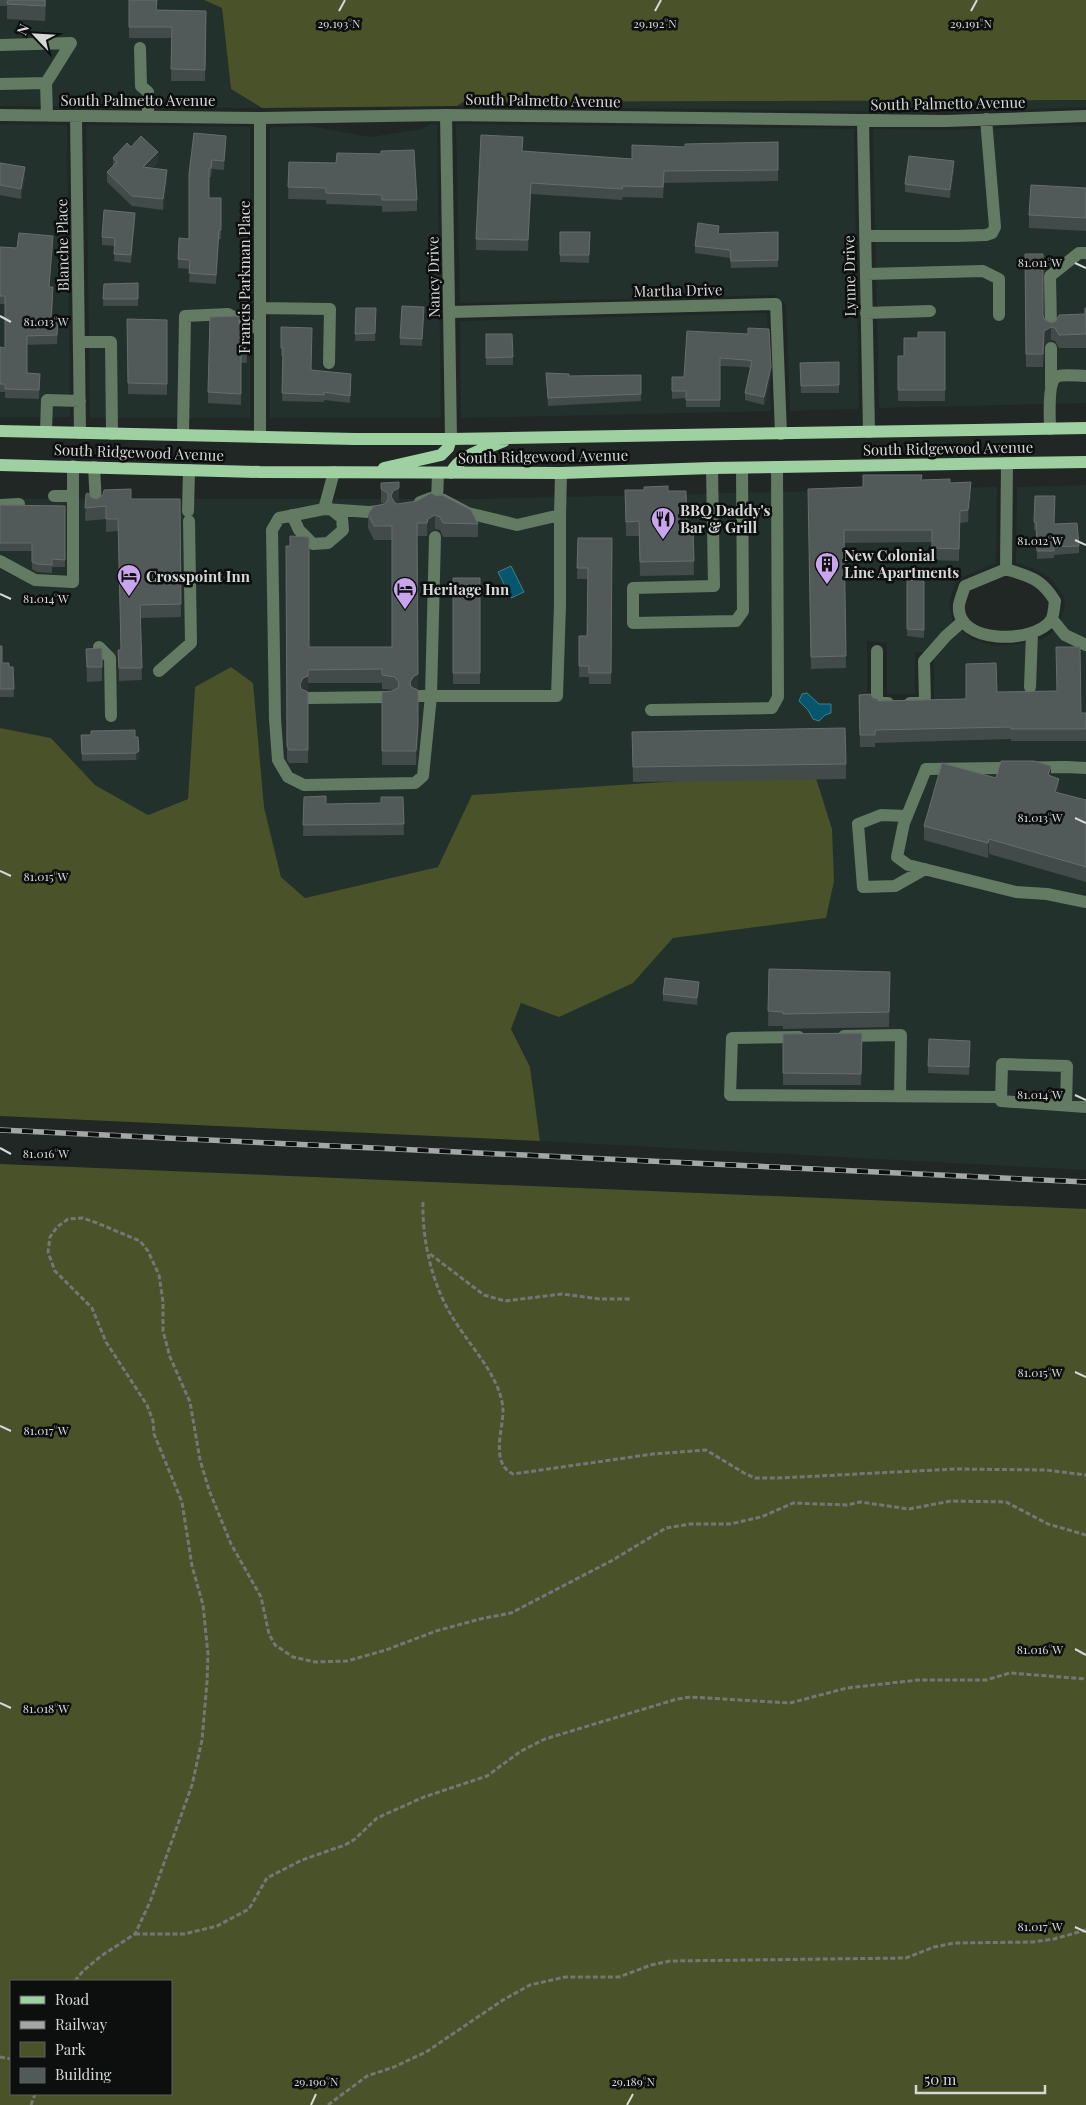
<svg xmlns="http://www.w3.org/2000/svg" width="1086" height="2105" font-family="'Playfair Display',serif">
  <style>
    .built { fill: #23312c; fill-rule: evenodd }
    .green { fill: #495228; fill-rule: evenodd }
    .water { fill: #06566e; stroke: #447d8d }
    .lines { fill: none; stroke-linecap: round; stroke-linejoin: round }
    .path { stroke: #737876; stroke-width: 3; stroke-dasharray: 5 2.5; stroke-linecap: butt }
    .minor { stroke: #637a63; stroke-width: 12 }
    .major { stroke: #9fd0a1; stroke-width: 12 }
    .rail-casing { stroke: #a3a7a5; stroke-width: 5.5 }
    .rail { stroke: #0c0f0e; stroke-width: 4; stroke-dasharray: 11; stroke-linecap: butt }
    .wall { fill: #424a4a }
    .shaded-wall { fill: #2e3535 }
    .building { fill: #525959; stroke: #666d6c }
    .ticks { fill: none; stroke: #d4d8d6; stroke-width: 2 }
    .labels { text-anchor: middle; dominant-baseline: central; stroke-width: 5; stroke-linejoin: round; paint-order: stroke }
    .street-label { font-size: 15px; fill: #d4d8d6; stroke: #0c0f0e }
    .poi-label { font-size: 15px; font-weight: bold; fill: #d4d8d6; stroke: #0c0f0e; text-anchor: start }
    .ticks-label { font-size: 12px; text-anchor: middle; fill: #d4d8d6; stroke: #0c0f0e; stroke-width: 5; stroke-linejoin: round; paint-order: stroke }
  </style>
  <rect width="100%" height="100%" fill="#212725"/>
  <path class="built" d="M0,0H204L222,8L231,89L262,108L0,106Z
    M1086,100V107L945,112L457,106L462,102Z
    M0,124L67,125L70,417H0Z
    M430,124H437L441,418H270V127L309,126L370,137L423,129Z
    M456,124L854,129L859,409L790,411L786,305L775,295L460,303Z
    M86,125L250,127V418H90Z
    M1086,125V403L879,408L873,129L947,130Z
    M767,313L771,411L461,418L460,321Z
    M1086,485V1170L540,1141L530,1067L511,1029L521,1003L633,983L673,938L825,918L438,867L305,898L281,877L264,807L195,687L188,799L148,815L95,785L51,738L0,728V499H474L997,487L996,563L960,578L955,583L949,603L953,623L957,627L972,639L993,646L1018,644L1045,638L1059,627L1065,603L1064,597L1051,579L1035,569L1016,563L1017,487ZM867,641L887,643V694H915V652L934,653V703L867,702Z"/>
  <path class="green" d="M204,0H1086V100L463,102L457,106L262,108L231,89L222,8Z
    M231,667L253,683L264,807L281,877L305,898L438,867L472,795L814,772L832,829L834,881L826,918L673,938L633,983L559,1017L521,1003L511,1029L530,1067L540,1141L0,1116V728L51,738L95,785L148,815L188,799L195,687Z
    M0,1164L1086,1209V2105H0ZM11,1981H171V2094H11Z"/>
  <path class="water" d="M511,566L524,592L511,598L498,572Z
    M807,693L819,704H831V713L825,715L819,721L813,719L808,710L799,701L802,694Z"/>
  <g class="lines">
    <path class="path" d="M423,1202C422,1240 432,1285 453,1318C465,1338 482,1357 493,1378C498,1387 503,1400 503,1411C503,1430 490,1463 513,1474L653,1454L706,1450L744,1473L755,1478H778L956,1469L1046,1470L1086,1475
      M430,1254L484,1295L505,1301L562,1294L600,1299H630
      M135,1934H184L217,1926L249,1909L267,1878L302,1860L345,1845L355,1839L377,1818L424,1797L487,1776L521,1751L545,1739L677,1699L690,1697L790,1703L847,1688L918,1680H986L1010,1673L1086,1679
      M75,1981L83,1971L101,1956L135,1934L150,1902L192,1785L202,1740L207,1682L208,1654L203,1605L192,1566L182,1502L154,1434L153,1421L147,1405L106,1342L92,1308L55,1271L48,1252L50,1237L57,1227L68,1219L83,1218L97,1223L140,1241L148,1251L159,1275L163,1302V1331L170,1357L190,1402L200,1460L209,1490L231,1544L261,1597L269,1634L275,1645L293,1657L315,1662L347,1661L386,1650L436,1631L480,1619L511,1613L611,1561L666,1528L690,1524H730L761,1517L793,1503L847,1505L860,1502L909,1509L951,1501L1006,1502L1048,1524L1086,1535
      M0,2057L11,2059
      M31,2105L35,2094
      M328,2105L367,2076L394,2067L426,2052L503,2000L530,1985L565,1977H619L651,1965L670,1961L906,1958L934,1947L954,1943L1033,1942L1054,1939L1086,1930"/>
    <path class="minor" d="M0,45L71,43L46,83L47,116
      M140,48L141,86L148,92V117
      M0,84L46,83
      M0,115L260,118L446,115L946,121L1086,116
      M446,115L451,439
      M76,116L80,433
      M260,118V437
      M863,120L869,432
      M865,236H957L986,235L992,233L995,227L986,119
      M866,274L983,271L999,279V315
      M260,308L330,309L329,363
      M451,312L776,304L781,434
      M866,313L930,311
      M1051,328L1050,276L1079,253H1086
      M79,342H111L112,434
      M1051,348V387
      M1050,429C1050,419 1047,380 1058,376C1066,374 1078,376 1086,376
      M46,432L47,400L80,401
      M183,435L185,316L228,314L260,330
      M94,467L96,504
      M712,468L714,586L633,588V623L736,621L743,611L742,468
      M54,496H73
      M437,502L438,473
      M0,505L19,504
      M324,509L334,472
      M188,511L189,470
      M381,511L369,512L324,509L279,518L272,530L275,719L278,760L288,777L304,785L415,783L423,776L431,696L435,537
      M292,515L299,530L313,544L328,543L343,530L342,518L331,509
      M560,515L561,473
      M0,561L35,580L73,582V466
      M1006,569C1030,577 1041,578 1055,601C1054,606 1054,616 1051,620C1035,644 955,645 959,605C960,599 963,592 965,586L1006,569L1007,463
      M1052,619L1065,635L1086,645
      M99,647L110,658L111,716
      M877,651V703H888
      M159,671L191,643L189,521
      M1030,687L1032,633
      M418,696H557L560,605V515L517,525L468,513L436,496L420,502
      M308,698L391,697
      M910,703H925L924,661L946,636L963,621
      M651,710L772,708L778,697L777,467
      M1086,768L1066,767L926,769L904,823L897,857L908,865L1016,892L1047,894L1086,902
      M907,816L881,815L858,824L863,887L895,886L925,869
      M844,1036L901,1035L900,1096
      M799,1037L732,1038L730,1095L1001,1097
      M1066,1105L1067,1066L1002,1064L1001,1101L1086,1107"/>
    <path class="major" d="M0,431L355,439H451L1086,428
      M0,465L260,472L561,473L712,468L1086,462
      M384,468L441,455L448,448L451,439
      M451,473C460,454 486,449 504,441"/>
    <g class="rail-casing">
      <path id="rail" d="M0,1130L1086,1182"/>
    </g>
    <use href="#rail" class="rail"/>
  </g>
  <path class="wall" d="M0,0H46L45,21L7,19V6H0Z
    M129,0L157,10L206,11L205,81H171L172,38H129Z
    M778,142V181L664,183L663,198L623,197L622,200L531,194L528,251L476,250V239L523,151L632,159L685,147Z
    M226,144L224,170L212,169L211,177H209V198H221V239H219L216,284L189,282L190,269L178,268V259L189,239V174Z
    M131,147L158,162L152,168L167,180L163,210L132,206L107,182V172L113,166V158Z
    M289,162L417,200V211L382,212V206L326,204V200L288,199Z
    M0,163L25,177L21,199L0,195Z
    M954,169L950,198L905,192V184Z
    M1086,188V231L1029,228V215Z
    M135,220L131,263L114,261L115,246L102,245V237Z
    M560,232H590L589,263L560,262Z
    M778,232V267L731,268L730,258L695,253V246Z
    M53,244L49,287L53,296L52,319H58L57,344L27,345V373L40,374L39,399L5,398V392H0V347L5,348V304H0V247L17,248Z
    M1025,254L1044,319L1051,323L1085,314L1086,308V348H1059L1055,341L1051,340L1044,344L1043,367H1026Z
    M138,283V306H103L104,284Z
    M356,308L376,315L375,341H355Z
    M424,315L422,346L400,345V338Z
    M127,319L167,320V395L128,394Z
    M239,324H246L247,363H241V405L208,403V392Z
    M281,327L312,370L351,374L350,403L324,400V402L282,401L283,356H281Z
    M945,332V401H898V356H904L918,338Z
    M486,334L513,357V365H486Z
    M748,334L771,374L764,405L745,400V393L750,368L747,367L720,366V407H686V398L672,399V377H684Z
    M839,362V393H801L800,363Z
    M546,373L569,376L641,375V401L548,406Z
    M921,480L950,483L971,494L968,522L960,523L959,561L932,560V542L844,543L846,668L811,669L808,489L863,487Z
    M381,483L399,501L395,503L397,504L478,524V537H443L440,530L435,529L428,532L427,536H417L418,688L415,689L418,740L416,765H382V692L392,691L394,690L382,689V683H308V690L305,691L308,692V763H289L287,760L286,546L309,647H392V540H374L368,528V514L384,504L381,503Z
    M625,490L668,491L687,529H693L694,575L640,576L639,536H626Z
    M86,494L92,498L97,499H180L181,617L140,618L142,680L119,681L118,650H121L118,531L106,532V519L85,521Z
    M0,505L65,506V567H52V573L37,572L32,569V551H0Z
    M1034,522L1054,524L1079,546V553L1054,555V558L1037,559L1036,530H1034Z
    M578,538H612L611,684H589V677H579V636H587L588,579H577Z
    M453,578H480V684H453Z
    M924,581V638L907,636V629Z
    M0,646L2,663L9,667H13L14,697H0Z
    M102,648V681L87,682L86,649Z
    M859,695L873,698L878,701L966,699L1081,713H1086V741H1011V739L875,743V747H860Z
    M632,732L846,764V779L633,782Z
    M81,735L135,737L139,759L136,760L82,761Z
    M1051,776L1059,793L1086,800V882L989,854L988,858L924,840V826L996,778Z
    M304,797L326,804L381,803L403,797L404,835L303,836Z
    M769,969L890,972L889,1027L783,1029V1026H768Z
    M699,990L697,1005L663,1001V994Z
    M862,1033L861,1085H783V1034Z
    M929,1039L970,1041L969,1075L928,1073Z"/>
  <path class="shaded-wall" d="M226,136V144L224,170V161Z
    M158,152V162L143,178V167Z
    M954,161V169L950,198V190Z
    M25,167V177L21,199V189Z
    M167,170V180L163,210V199Z
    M531,183V194L528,251V240Z
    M135,213V220L131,263V255Z
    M53,236V244L49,295V287Z
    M1051,327V340L1044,344L1043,367L1044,331Z
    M771,367V374L764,405V397Z
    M971,482V494L968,522V510Z
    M399,488V501L393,505L391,496L393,491Z
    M960,511V523L959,561V549Z
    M435,515V529L428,532L427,536V523L428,519Z
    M418,674V688L414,689L410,696V682L414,676Z
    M308,676V690L303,691L300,698V684L303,678Z
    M418,726V740L416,765V751Z
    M139,751V759L136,760V753Z
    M1051,766V780L1048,775Z
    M1059,779V793L1055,792Z
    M989,839V854L988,858V843Z
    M699,982V990L697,1005V998Z"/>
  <path class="building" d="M8,0H45V6L7,4Z
    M129,0H157L156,10L206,11L205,70L171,69L172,27H129Z
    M194,133L226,136L224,161L212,160L211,168H209V198H221V230H219L216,275L189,273L190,260L178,259L179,238L189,239V174Z
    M481,135L523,137L522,151L632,159V145L685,147V144L778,142V170L664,171L663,187L623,186L622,189L531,183L528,240L476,239Z
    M141,136L158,152L143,167L167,170L163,199L132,196L107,172L117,162L113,158L127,143L131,147Z
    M414,150L417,200H382V195L326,193V188L288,187L289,162L336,163L337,153L381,154V151Z
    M909,156L954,161L950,190L905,184Z
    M0,163L25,167L21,189L0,185Z
    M1031,185L1086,188V218L1029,215Z
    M104,210L135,213L131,255L114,254L115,238L102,237Z
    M698,223L719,226L718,234L778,232V260L731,261L730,250L695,246Z
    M560,232H590L589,255H560Z
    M19,233L53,236L49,287H53L51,319H58L57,335L27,336V373L40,374L39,390L5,389V384H0V347L5,348V296H0V247L17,248Z
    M1025,254H1043V315L1044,319L1051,323L1056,321L1059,315L1085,314V308H1086V334L1059,335L1055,328L1051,327L1044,331L1043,354H1026Z
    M138,283V299H103L104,284Z
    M402,306L424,307L422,339L400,338Z
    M356,308H376L375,333L355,334Z
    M236,316L239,317V324H246L247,352H241V394L208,392L210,317Z
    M127,319L167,320V384L128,383Z
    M281,327L312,328L311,370L351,374L350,396L324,392V395L282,393L283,348H281Z
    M748,328L769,329L771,367L764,397L745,393L752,361L747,360L720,358V400H686V391H672V377H684L687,331L748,334Z
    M918,332H945V390H898V356H904V338H918Z
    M486,334H512L513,357L486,358Z
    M839,362V385L801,386L800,363Z
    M546,373L569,374V376L641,375V394L548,398Z
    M863,475H922L921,480L950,479V483L971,482L968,510L960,511L959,549L932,548V530H844L846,656L811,657L808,489L863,487Z
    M399,482V488L393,491L391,496L394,502L397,504L417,501L431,493L436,496L442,495L471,510L478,524L443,523L440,517L435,515L428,519L427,523H417L418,674L414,676L410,682L411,687L418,690V726L416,751H382V692L392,691L398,688L399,683L395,677L382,675V669L308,670V676L303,678L300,684L301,689L308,692V750H289L287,746L286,546H290V536L309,537V647H392V526H374L368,514L374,506L385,504L388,500V493L381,489V483Z
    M668,486V491H686L687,529H693L694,561L640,562L639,521L626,522L625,490H644V487Z
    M131,489V499H180L181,604L140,605L142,668H119L118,650H121L118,519H106V506L85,508L86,494L88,493L92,498L97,499L103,495L104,490Z
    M1035,496H1055L1054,524L1077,523L1079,546L1054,547V551H1037L1036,522H1034Z
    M0,505L65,506V560L52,559V565L37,564L32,562V543H0Z
    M578,538H612L611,673H589V666H579V636H587L588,568H577Z
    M453,578H480V673H453Z
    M907,580L924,581V630L907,629Z
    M0,646H2V663H9V667H13L14,689H0Z
    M1056,647H1080L1081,713H1086V729H1011V727L875,730V735H860L859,695L870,694L873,698L878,699V701L966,699V664L996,663L997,692L1057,691Z
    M102,648V667H87L86,649Z
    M845,728L846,764L633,767L632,732Z
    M135,730V737H138L139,751L136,753L82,754L81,735H91V731Z
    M1001,761H1034L1051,766L1048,775L1059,779L1055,792L1086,800V867L989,839L988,843L924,826L942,763L996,778Z
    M326,796V804L381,803V797H403L404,824L303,825L304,797Z
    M769,969L890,972L889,1012L783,1014V1012L768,1011Z
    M665,978L699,982L697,998L663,994Z
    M862,1033L861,1074L783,1073V1034Z
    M929,1039L970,1041L969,1067L928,1066Z"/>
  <path class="ticks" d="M339,11L345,0M655,11L661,0M971,11L977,0M1075,263L1086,268M0,316L11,322M1075,540L1086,545M0,594L11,599M1075,818L1086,823M0,871L11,876M1075,1095L1086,1100M0,1148L11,1154M1075,1372L1086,1377M0,1426L11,1431M1075,1649L1086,1655M0,1703L11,1708M1075,1927L1086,1932M311,2105L316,2094M627,2105L633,2094"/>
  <defs>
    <g id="restaurant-pin" transform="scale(1.25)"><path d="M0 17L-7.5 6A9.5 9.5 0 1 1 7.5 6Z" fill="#c9a5ee" stroke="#0c0f0e"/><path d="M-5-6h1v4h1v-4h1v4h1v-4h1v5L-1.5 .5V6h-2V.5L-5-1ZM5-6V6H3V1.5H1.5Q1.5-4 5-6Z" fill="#111"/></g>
    <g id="building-pin" transform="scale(1.25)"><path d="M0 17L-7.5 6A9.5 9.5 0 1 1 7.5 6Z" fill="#c9a5ee" stroke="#0c0f0e"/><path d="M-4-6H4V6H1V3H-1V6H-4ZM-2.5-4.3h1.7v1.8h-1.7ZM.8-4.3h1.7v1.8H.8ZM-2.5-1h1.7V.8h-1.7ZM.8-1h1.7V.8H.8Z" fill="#111"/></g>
    <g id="hotel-pin" transform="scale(1.25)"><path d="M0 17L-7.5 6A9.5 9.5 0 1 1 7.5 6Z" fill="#c9a5ee" stroke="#0c0f0e"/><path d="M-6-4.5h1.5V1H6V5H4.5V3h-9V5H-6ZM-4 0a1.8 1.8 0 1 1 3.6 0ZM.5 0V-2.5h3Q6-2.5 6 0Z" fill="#111"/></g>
  </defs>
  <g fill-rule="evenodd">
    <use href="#restaurant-pin" x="663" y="519"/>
    <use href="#building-pin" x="827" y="564"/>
    <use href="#hotel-pin" x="129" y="576"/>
    <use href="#hotel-pin" x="405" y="589"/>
  </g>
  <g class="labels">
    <g class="street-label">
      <text x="138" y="100">South Palmetto Avenue</text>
      <text transform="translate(543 100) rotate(1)">South Palmetto Avenue</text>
      <text transform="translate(948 103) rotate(-1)">South Palmetto Avenue</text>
      <text transform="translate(62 245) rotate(-91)">Blanche Place</text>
      <text transform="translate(849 276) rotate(-91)">Lynne Drive</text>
      <text transform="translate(244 277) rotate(-90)">Francis Parkman Place</text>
      <text transform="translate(433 277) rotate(-91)">Nancy Drive</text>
      <text transform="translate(678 290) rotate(-1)">Martha Drive</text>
      <text transform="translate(948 448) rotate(-1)">South Ridgewood Avenue</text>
      <text transform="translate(139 452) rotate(2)">South Ridgewood Avenue</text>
      <text transform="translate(543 456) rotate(-1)">South Ridgewood Avenue</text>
    </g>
    <g class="poi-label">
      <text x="680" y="510">BBQ Daddy's<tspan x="680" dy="17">Bar &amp; Grill</tspan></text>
      <text x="844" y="555">New Colonial<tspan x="844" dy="17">Line Apartments</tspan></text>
      <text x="146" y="576">Crosspoint Inn</text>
      <text x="422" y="589">Heritage Inn</text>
    </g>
  </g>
  <g class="ticks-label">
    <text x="339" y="28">29.193°N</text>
    <text x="655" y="28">29.192°N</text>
    <text x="971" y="28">29.191°N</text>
    <text x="1040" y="267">81.011°W</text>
    <text x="46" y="326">81.013°W</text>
    <text x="1040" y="545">81.012°W</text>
    <text x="46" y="603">81.014°W</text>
    <text x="1040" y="822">81.013°W</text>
    <text x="46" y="881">81.015°W</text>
    <text x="1040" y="1099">81.014°W</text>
    <text x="46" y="1158">81.016°W</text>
    <text x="1040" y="1377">81.015°W</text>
    <text x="46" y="1435">81.017°W</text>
    <text x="1040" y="1654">81.016°W</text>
    <text x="46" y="1713">81.018°W</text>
    <text x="1040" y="1931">81.017°W</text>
    <text x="316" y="2086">29.190°N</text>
    <text x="633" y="2086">29.189°N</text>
  </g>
  <rect x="10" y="1980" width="162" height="115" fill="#0c0f0e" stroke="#5c5f5e"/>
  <rect x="20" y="1996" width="25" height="8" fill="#9fd0a1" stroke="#5c5f5e"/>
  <text x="55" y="2005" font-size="15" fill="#d4d8d6">Road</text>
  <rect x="20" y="2021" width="25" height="8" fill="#a3a7a5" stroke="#5c5f5e"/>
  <text x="55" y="2030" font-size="15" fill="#d4d8d6">Railway</text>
  <rect x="20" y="2042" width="25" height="15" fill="#495228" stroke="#5c5f5e"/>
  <text x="55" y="2055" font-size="15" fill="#d4d8d6">Park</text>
  <rect x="20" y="2068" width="25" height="15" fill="#525959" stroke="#5c5f5e"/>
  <text x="55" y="2080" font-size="15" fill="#d4d8d6">Building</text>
  <g transform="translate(35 35) rotate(295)" stroke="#0c0f0e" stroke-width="4" paint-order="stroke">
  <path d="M0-4L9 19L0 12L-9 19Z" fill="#d4d8d6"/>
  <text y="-8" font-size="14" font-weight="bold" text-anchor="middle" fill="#d4d8d6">N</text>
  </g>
  <path d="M916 2085v8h129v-8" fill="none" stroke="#d4d8d6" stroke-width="2.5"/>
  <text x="924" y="2085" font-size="15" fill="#d4d8d6" stroke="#0c0f0e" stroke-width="4" paint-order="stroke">50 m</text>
</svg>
